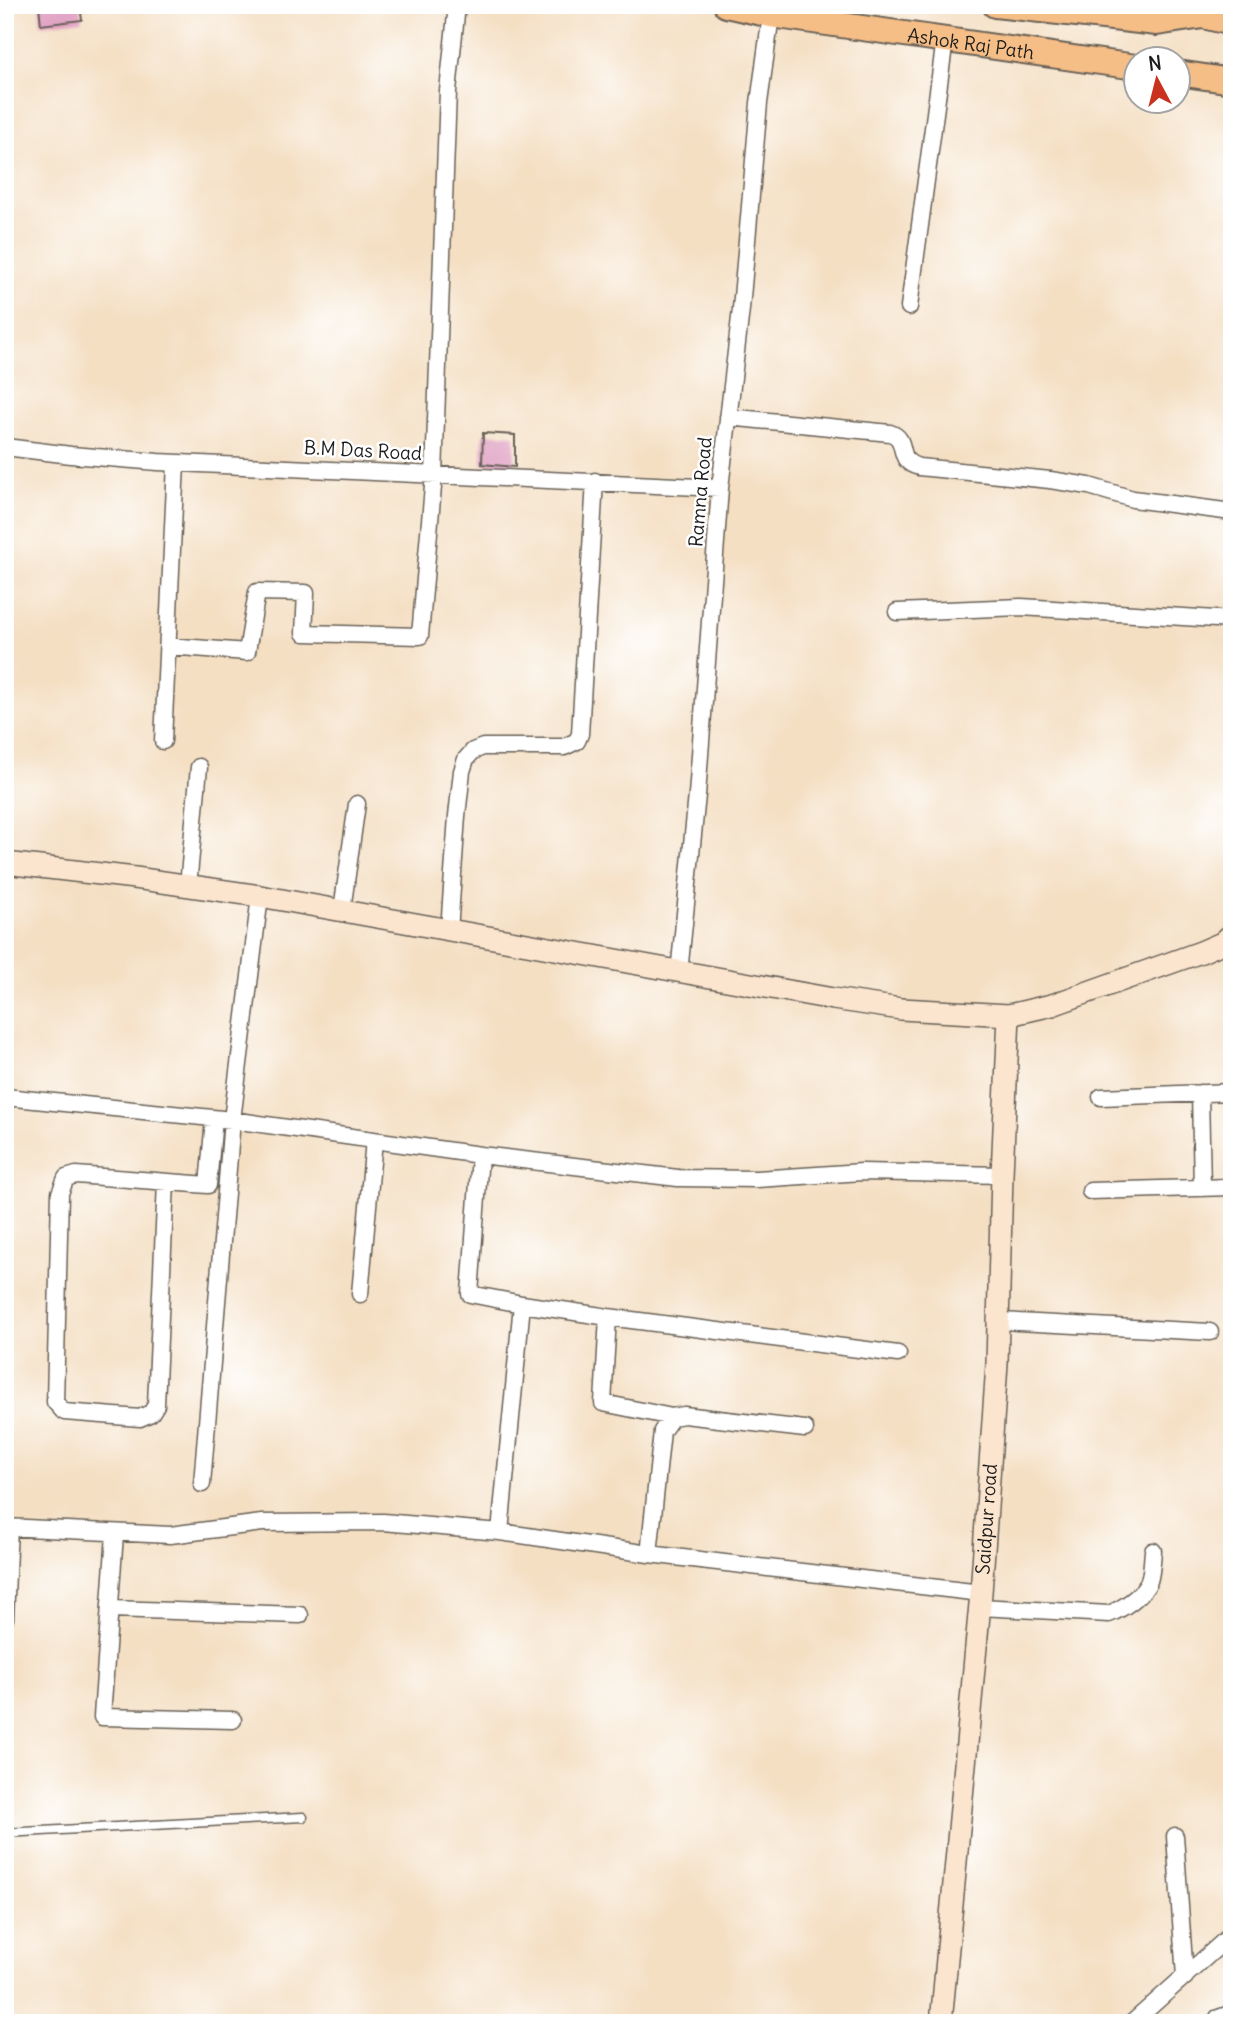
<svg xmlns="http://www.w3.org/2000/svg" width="1237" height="2028" font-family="Delius,sans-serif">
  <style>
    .building { fill: #dd96bc }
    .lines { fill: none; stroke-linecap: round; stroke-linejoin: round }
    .lane-casing { stroke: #686056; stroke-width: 11 }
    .street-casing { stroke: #686056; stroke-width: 19 }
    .secondary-casing { stroke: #686056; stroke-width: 24 }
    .primary-casing { stroke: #686056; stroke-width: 28 }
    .lane { stroke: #fff; stroke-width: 8 }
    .street { stroke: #fff; stroke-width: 16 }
    .secondary { stroke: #fbe5cf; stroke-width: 21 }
    .primary { stroke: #f6be87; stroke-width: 24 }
    .labels { text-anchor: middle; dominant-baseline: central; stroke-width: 5; stroke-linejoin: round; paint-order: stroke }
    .street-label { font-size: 19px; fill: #1c1c1c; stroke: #fff }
  </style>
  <rect width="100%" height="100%" fill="#fff"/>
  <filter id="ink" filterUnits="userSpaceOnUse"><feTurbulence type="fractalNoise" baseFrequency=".0143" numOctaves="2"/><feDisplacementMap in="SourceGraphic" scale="14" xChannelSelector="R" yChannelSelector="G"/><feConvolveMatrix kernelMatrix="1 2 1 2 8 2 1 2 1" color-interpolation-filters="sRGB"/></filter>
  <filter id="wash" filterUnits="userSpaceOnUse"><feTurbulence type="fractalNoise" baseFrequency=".00686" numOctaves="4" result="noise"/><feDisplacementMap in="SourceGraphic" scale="28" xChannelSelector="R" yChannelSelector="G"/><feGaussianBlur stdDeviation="1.57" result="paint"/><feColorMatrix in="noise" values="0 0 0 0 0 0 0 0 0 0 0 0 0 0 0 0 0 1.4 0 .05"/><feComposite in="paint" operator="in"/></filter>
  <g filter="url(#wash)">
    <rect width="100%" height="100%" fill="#f4dfc3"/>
    <g id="blocks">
      <path class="building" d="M39,5H80L82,20L41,25Z
        M483,433L515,435V467L482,464Z"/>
    </g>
  </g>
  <g filter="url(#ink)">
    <use href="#blocks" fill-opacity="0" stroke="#686056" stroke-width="2"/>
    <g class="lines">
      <g class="lane-casing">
        <path id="lane" d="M5,1833L303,1817
          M1211,2023L1215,2015L1232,2009"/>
      </g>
      <g class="street-casing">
        <path id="street" d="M909,307L945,39
          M728,417L890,433C910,439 894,461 919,467L1050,480L1089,486L1133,499L1232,512
          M5,447L71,455L158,462L720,488
          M897,612L1021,607L1232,620
          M168,646L247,652L257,592L306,593L304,633L420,636L434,475L448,91L457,5
          M163,741L176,463
          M188,886L199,767
          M342,910L357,804
          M449,931L457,816L462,771L466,759L473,751L483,747H564L577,741L580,734L595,481
          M679,973L697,795L720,488L741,309L759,103L771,15
          M1200,1093L1202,1188
          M5,1097L232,1120L480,1155L678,1178L757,1179L862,1172L1002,1175
          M1101,1097L1232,1092
          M480,1155L470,1294L522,1304
          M166,1182L156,1405L151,1413L140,1418L64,1412L55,1402L60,1193L66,1178L76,1175L208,1185L214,1119
          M1090,1191L1232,1187
          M360,1294L374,1140
          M608,1317L603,1403L672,1417
          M1000,1321L1210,1332
          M202,1484L232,1120L260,896
          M5,1527L170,1535L262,1523L383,1522L500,1532L522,1304L608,1317L898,1354
          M500,1532L649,1554L981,1593
          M115,1534L102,1717L233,1720
          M649,1554L662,1431L672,1417L684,1415L805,1429
          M980,1607L1109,1614C1122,1609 1144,1595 1149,1581C1152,1572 1152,1560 1153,1551
          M110,1609L300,1615
          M5,1619L9,1527
          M1175,1836L1185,1977
          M1132,2023L1232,1934"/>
      </g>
      <g class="secondary-casing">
        <g id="secondary">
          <path d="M1153,5L1195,15"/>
          <path d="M5,863L135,878L260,896L833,999L901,1009L1009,1015L1052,1005L1201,952L1222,943L1232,934"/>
          <path id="s1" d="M941,2023L981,1593L997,1364L1002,1175L1009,1015"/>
        </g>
      </g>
      <g class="primary-casing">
        <g id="primary">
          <path id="s2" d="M726,5L771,15L1136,67"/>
          <path d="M995,5L1157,23L1203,16L1232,23"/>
          <path d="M1178,73L1232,81"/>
        </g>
      </g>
      <use href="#lane" class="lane"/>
      <use href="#street" class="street"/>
      <use href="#secondary" class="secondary"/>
      <use href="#primary" class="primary"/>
    </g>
  </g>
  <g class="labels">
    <g class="street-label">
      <text stroke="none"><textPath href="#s2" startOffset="248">Ashok Raj Path</textPath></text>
      <text transform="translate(363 450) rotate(3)">B.M Das Road</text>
      <text transform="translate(700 492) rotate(-85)">Ramna Road</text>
      <text stroke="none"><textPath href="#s1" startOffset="506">Saidpur road</textPath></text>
    </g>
  </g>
  <rect width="1237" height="2028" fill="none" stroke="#fff" stroke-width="28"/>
  <g transform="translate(1157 80) rotate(353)"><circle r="33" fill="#ffffff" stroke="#a4a4a4" stroke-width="2"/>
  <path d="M0-5L12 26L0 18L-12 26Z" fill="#c8321e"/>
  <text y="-10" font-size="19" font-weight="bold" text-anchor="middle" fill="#1c1c1c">N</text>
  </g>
</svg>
